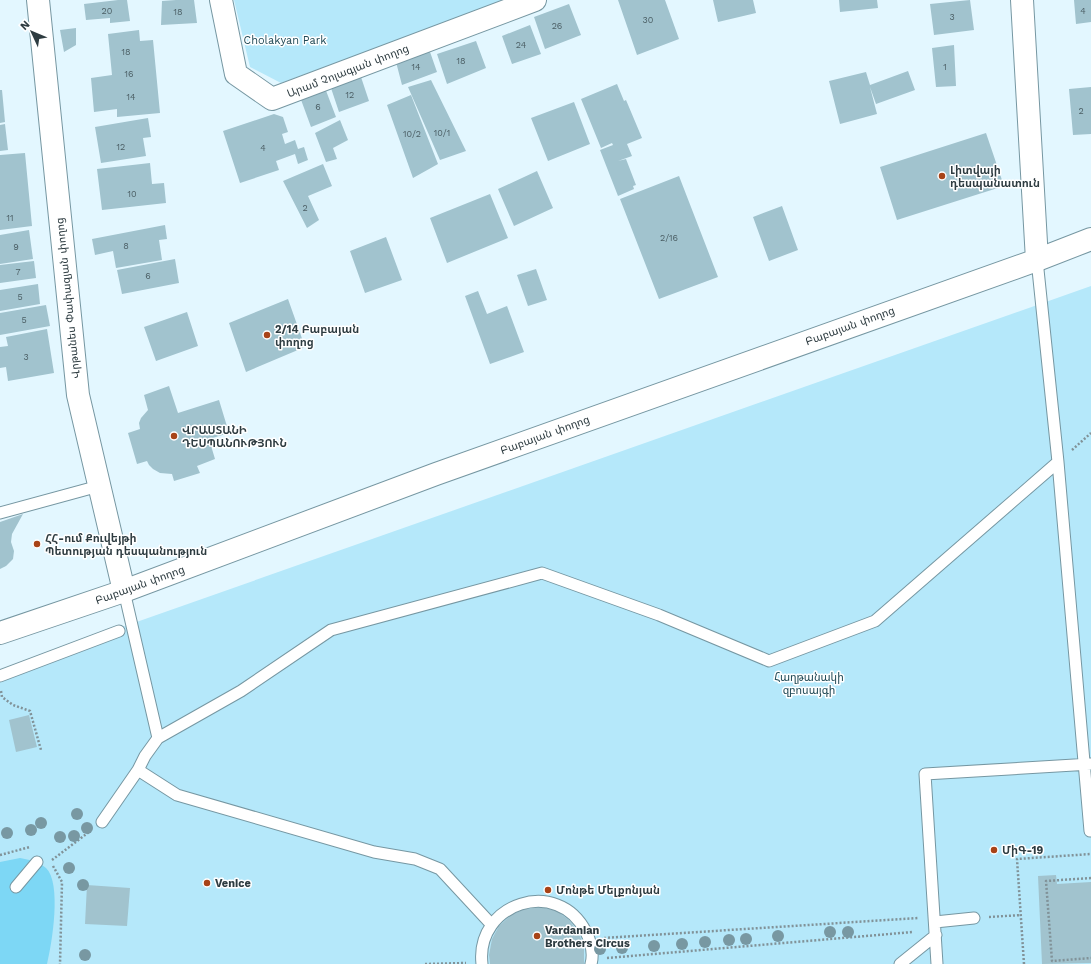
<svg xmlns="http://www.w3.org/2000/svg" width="1091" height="964" font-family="'Work Sans','Noto Sans Armenian',sans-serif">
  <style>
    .green { fill: #b5e8fa }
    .water { fill: #7dd7f5 }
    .building { fill: #a1c3ce }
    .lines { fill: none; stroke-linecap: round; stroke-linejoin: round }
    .lane-casing { stroke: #7697a2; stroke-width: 13 }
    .street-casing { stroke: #7697a2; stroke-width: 24 }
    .secondary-casing { stroke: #7697a2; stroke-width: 24 }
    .path { stroke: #819298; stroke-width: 2.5; stroke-dasharray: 2 2; stroke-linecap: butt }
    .lane { stroke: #fff; stroke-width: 11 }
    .street { stroke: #fff; stroke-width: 22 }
    .secondary { stroke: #fff; stroke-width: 22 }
    .tree { fill: #7898a2 }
    .poi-dot { fill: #a84317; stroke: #fff; stroke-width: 1.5 }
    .labels { text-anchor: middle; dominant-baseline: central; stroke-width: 3; stroke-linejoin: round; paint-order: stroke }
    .number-label { font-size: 9px; fill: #4b5e64 }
    .park-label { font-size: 11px; fill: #214a56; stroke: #fff }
    .street-label { font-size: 11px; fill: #2e3c41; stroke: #fff }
    .poi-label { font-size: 11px; font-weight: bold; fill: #2e3c41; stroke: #fff; text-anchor: start }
  </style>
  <rect width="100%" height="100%" fill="#e3f7ff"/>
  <path class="green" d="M234,0H507L281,83L250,67Z
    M1091,286V964H0V670Z"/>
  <path class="water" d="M20,858C30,860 38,861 46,868C62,883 52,944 47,964H0V862Z"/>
  <path class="building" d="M118,0H127L130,21L110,23V18L86,20L84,4Z
    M176,0H194L197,23L161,25L162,1Z
    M618,0H665L679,39L637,55Z
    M713,0H753L756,13L718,22Z
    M839,0H877L878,8L840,12Z
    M970,0L974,30L934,35L930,4Z
    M1074,0H1091V22L1076,24Z
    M569,4L581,35L545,49L534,17Z
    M530,25L541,54L512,64L502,36Z
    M76,28V45L64,52L60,30Z
    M139,30L140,41L153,40L160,113L117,117V109L94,112L91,78L112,75L108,34Z
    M476,41L486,68L447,84L437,54Z
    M954,45L956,86L936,87L932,48Z
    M429,49L437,72L402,85L396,62Z
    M908,71L915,90L876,104L870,87L877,114L840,124L829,81L866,72L870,85Z
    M361,77L369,101L339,112L331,88Z
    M431,80L466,151L440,160L408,87Z
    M617,84L624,101L626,100L642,138L627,144L632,156L618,161L626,159L636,185L633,186L634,189L618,196L600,150L613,145L612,143L601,148L581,99Z
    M1091,87V134L1073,135L1069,89Z
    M325,88L336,117L311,127L300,97Z
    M0,90H2L5,122L0,123Z
    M411,95L438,164L413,178L387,105Z
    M574,102L590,144L548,161L531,118Z
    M274,114L283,117L288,132L282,134L285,144L295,140L298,149L304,147L308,160L298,164L295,154L276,161L279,170L240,183L223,131Z
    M148,118L151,137L143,138L146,156L101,163L95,127Z
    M340,120L348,140L333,148L337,159L326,162L315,133Z
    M5,124L8,150L0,151V125Z
    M986,133L1004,186L897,220L880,167Z
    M25,153L32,226L0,230V155Z
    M150,163L152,184L164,183L166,203L102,210L97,169Z
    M323,164L332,186L308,196L319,220L307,228L283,181Z
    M537,171L553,208L514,226L498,189Z
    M679,176L718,277L659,299L620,199Z
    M490,194L508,238L447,263L430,218Z
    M782,206L798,250L769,261L753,217Z
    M165,225L167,239L159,240L162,260L116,268L113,251L95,255L92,239Z
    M29,230L33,259L0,264V235Z
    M386,237L402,280L365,293L350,251Z
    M175,259L179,283L122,294L117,270Z
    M34,261L36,278L0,283V265Z
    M536,269L547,300L528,306L517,275Z
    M38,284L40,304L0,311V290Z
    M478,291L487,314L507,306L524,352L490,364L465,296Z
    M288,299L305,347L246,372L229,323Z
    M46,305L50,326L0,335V313Z
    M187,312L198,346L156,361L144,327Z
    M47,329L54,373L8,381L6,367L0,368V347L8,346L6,337Z
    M169,386L178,413L219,400L229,433L209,439L215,459L197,466L200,473L174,481L172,474L160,473L153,469L149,465L147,461L137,464L128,433L140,429L139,423L141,418L148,410L144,395Z
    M23,514L12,534L11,542L14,551L13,559L6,566L0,569V522Z
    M29,715L37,747L16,752L9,720Z
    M1056,875L1057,884L1091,882V963L1042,964L1038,876Z
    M87,885L130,888L127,926L85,924Z
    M541,907L557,911L569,920L579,933L584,948V964H490L489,955L492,939L499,926L511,915L525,909Z"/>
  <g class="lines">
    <g class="lane-casing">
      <path id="lane" d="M1037,260L1058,462L1090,831
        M0,513L99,486
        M124,591L158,738L241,691L331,630L542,573L659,615L769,661L875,621L1058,462
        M0,676L119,631
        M138,770L177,795L374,852L415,859L440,869L491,924
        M102,822L138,770L145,756L158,738
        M16,887L37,862
        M935,922L974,918
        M482,964C475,903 558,876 586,932C591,942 594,953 591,964
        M900,964L936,935
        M937,964L925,774L1091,764"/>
    </g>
    <g class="street-casing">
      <path id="street" d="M38,0L78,395L124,591
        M221,0L236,74L272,99L535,0
        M1037,260L1091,239"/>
    </g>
    <g class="secondary-casing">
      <path id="secondary" d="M0,633L124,591L436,474L1037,260L1022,0"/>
    </g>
    <path class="path" d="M1072,450L1091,433
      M1,691L2,697L13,705L30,711L41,750
      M0,855L30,847
      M52,860L89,832
      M53,866L62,882L60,964
      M1091,878L1046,881L1052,961L1091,958
      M989,917L1021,915
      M604,938L918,918
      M607,958L913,932
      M425,964L466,963
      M1024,964L1017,859L1091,854"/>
    <use href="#lane" class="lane"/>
    <use href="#street" class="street"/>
    <use href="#secondary" class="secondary"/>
  </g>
  <g class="tree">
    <circle cx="77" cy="814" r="6"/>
    <circle cx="41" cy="823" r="6"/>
    <circle cx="87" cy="828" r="6"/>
    <circle cx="31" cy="830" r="6"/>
    <circle cx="7" cy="833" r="6"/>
    <circle cx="74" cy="836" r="6"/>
    <circle cx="60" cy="837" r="6"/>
    <circle cx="69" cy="868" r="6"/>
    <circle cx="83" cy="885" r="6"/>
    <circle cx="830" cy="932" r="6"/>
    <circle cx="848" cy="932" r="6"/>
    <circle cx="778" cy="936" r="6"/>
    <circle cx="746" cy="939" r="6"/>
    <circle cx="729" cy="940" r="6"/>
    <circle cx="705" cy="942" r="6"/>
    <circle cx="682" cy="944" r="6"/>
    <circle cx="654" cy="946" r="6"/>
    <circle cx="622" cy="948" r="6"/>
    <circle cx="600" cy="949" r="6"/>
    <circle cx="85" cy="955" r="6"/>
  </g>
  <g class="poi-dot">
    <circle cx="942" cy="176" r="4"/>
    <circle cx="267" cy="335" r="4"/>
    <circle cx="174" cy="436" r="4"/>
    <circle cx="37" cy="544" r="4"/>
    <circle cx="994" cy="850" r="4"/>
    <circle cx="207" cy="883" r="4"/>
    <circle cx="548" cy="890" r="4"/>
    <circle cx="537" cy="936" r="4"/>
  </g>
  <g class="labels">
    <g class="number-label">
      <text x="107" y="11">20</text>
      <text x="1083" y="11">4</text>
      <text x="178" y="12">18</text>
      <text x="952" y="17">3</text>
      <text x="648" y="20">30</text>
      <text x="557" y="26">26</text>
      <text x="521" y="45">24</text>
      <text x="126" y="52">18</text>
      <text x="461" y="61">18</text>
      <text x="416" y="67">14</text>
      <text x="945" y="67">1</text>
      <text x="129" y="74">16</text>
      <text x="350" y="95">12</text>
      <text x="131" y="97">14</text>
      <text x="318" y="107">6</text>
      <text x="1081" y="111">2</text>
      <text x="442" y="133">10/1</text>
      <text x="412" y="134">10/2</text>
      <text x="121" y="147">12</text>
      <text x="263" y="148">4</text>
      <text x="132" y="194">10</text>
      <text x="305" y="208">2</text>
      <text x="10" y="218">11</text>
      <text x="669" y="238">2/16</text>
      <text x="126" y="246">8</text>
      <text x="16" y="247">9</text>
      <text x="18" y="272">7</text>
      <text x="148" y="276">6</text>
      <text x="20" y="297">5</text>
      <text x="24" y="320">5</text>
      <text x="26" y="357">3</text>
    </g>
    <g class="park-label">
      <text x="285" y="40">Cholakyan Park</text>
      <text x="809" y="677">Հաղթանակի<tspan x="809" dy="13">զբոսայգի</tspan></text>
    </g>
    <g class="street-label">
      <text transform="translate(348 71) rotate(-21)">Արամ Չոլագյան փողոց</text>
      <text transform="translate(68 298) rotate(-96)">Վրթանես Փափազյան փողոց</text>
      <text transform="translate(850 326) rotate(-20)">Բաբայան փողոց</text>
      <text transform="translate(545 435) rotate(-20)">Բաբայան փողոց</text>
      <text transform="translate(140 585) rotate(-20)">Բաբայան փողոց</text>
    </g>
    <g class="poi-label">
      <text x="950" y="170">Լիտվայի<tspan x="950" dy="13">դեսպանատուն</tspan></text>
      <text x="275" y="329">2/14 Բաբայան<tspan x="275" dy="13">փողոց</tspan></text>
      <text x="182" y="430">ՎՐԱՍՏԱՆԻ<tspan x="182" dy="13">ԴԵՍՊԱՆՈՒԹՅՈՒՆ</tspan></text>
      <text x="45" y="538">ՀՀ-ում Քուվեյթի<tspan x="45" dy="13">Պետության դեսպանություն</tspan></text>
      <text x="1002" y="850">ՄիԳ-19</text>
      <text x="215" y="883">Venice</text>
      <text x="556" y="890">Մոնթե Մելքոնյան</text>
      <text x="545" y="930">Vardanian<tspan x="545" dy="13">Brothers Circus</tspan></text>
    </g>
  </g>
  <g transform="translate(32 32) rotate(314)" stroke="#ffffff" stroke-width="3" paint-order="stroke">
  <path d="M0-3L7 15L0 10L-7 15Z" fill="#2e3c41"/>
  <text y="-6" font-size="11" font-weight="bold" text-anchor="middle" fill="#2e3c41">N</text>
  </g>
</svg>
